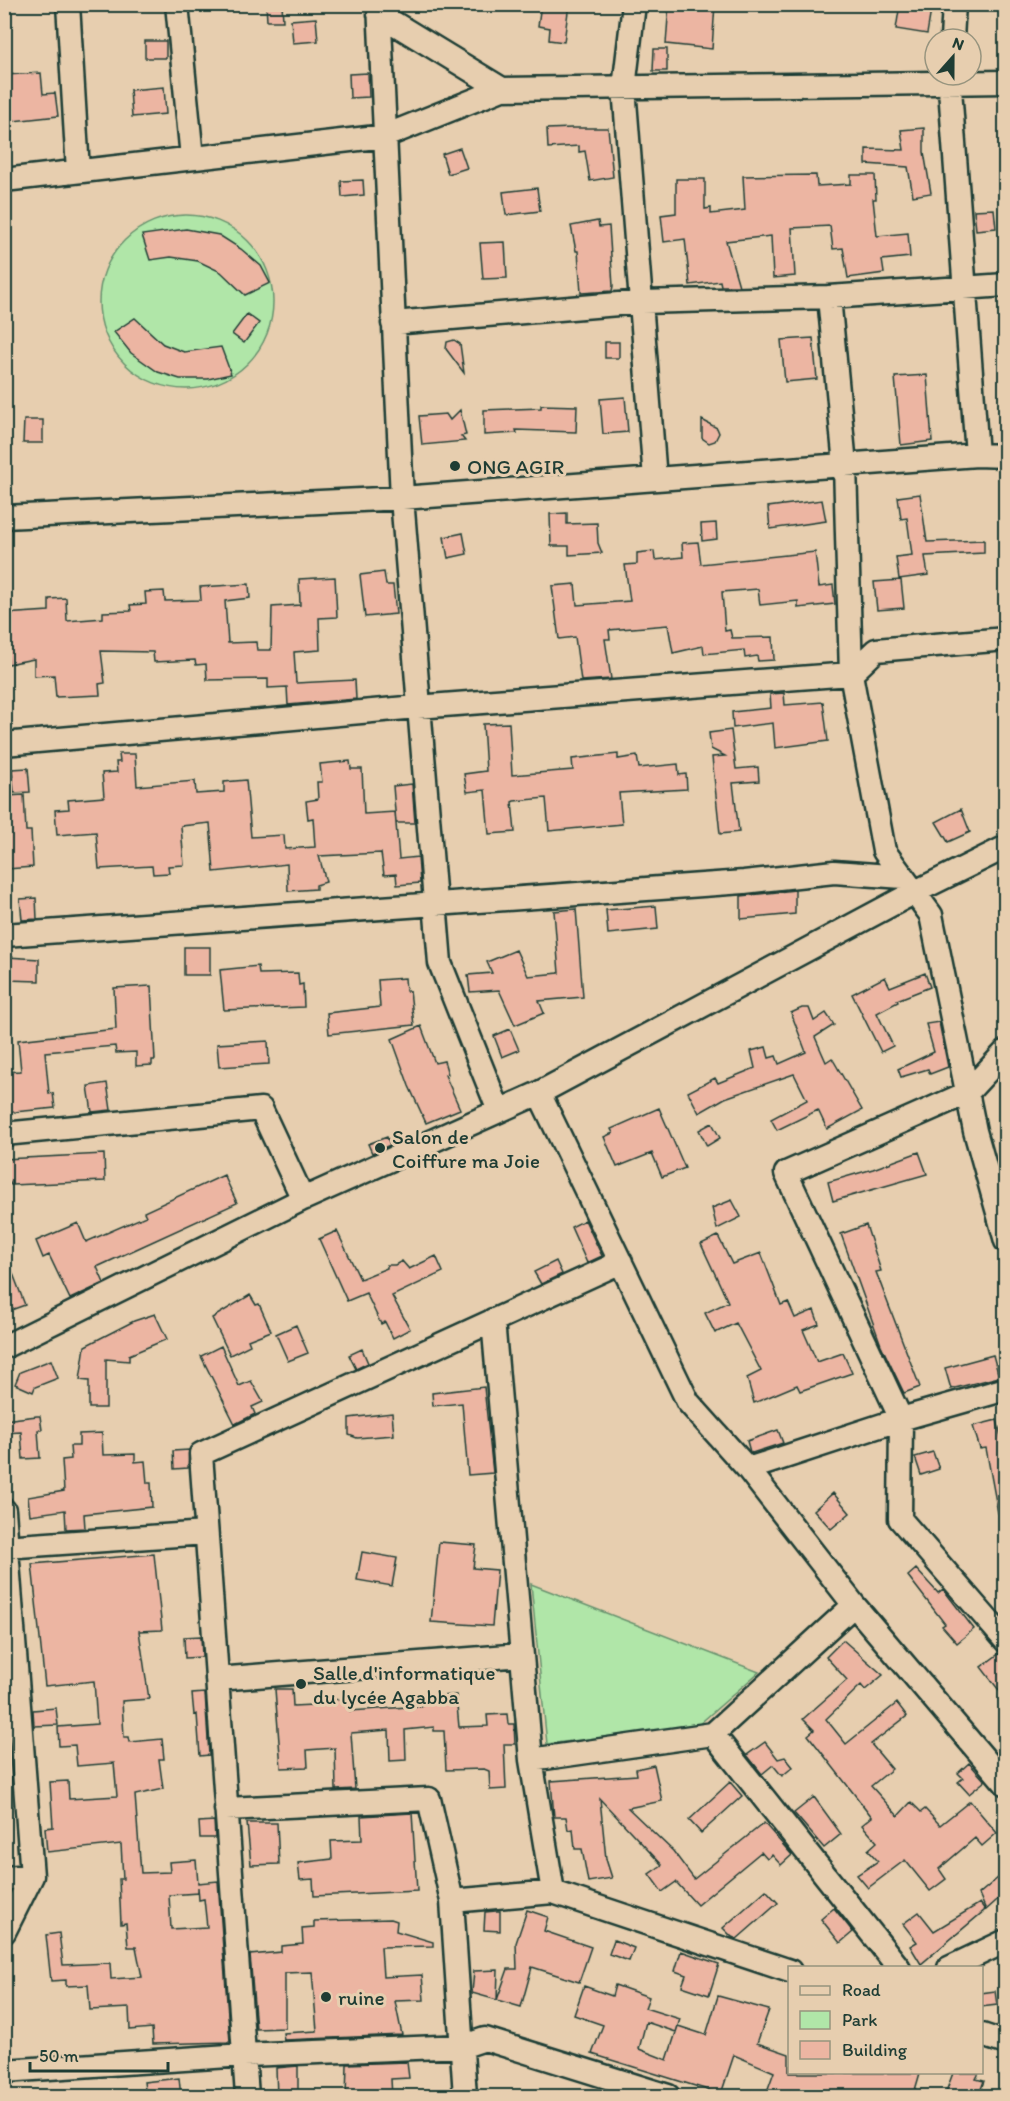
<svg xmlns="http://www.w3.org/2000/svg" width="1010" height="2101" font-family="Itim,sans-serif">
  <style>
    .green { fill: #b0e6a8; stroke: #68926e; stroke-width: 1.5 }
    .building { fill: #ecb5a2; stroke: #1f3d34; stroke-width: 1.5; fill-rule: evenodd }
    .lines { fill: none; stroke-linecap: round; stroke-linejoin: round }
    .minor-casing { stroke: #1f3d34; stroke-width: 27 }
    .minor { stroke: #e7ceaf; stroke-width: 22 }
    .poi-dot { fill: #1f3d34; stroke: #e7ceaf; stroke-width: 2 }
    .labels { text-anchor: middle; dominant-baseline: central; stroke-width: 6; stroke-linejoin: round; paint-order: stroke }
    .poi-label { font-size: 21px; fill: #1f3d34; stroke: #e7ceaf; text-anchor: start }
  </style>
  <rect width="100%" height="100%" fill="#e7ceaf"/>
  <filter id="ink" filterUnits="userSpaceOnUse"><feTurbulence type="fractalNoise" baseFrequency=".0167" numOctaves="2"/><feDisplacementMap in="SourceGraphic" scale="12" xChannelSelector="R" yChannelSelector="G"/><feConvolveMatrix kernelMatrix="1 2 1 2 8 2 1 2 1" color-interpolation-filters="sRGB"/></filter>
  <g filter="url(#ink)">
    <path class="green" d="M99 302a87 87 0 1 1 174 0a87 87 0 1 1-174 0Z
      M531,1584L759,1672L697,1726L547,1744Z"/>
    <path class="building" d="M266,4H282L283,21H267Z
      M541,4H569L564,42L549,40L550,28L538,26Z
      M669,4H715L712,49L666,44Z
      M900,4H932L927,34L896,29Z
      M316,18L318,41L293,43L291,20Z
      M145,41H166V58H145Z
      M654,49H667V71H653Z
      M41,73L43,94L55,93L58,116L4,122V75Z
      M368,73L369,97L350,98L349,74Z
      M164,87L166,114L132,117L130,90Z
      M572,128H608L613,177L590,181L585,151L579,152V146L548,148L547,129Z
      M924,128V152L931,193L913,196L908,167L866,164V149L904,150L901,130Z
      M460,148L467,168L448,174L442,154Z
      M816,175L817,186L851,184V175H875L876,199H873L877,236L908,233L910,257L882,260L884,273L848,278L843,248L833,249L830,226L792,228L795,276L773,278L771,236L726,241L739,286H721L720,281L690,285L685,239L664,242L661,215L676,213V179H705V209L711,208V214L745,210L743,176Z
      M363,180L364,195L342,197L341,181Z
      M537,188L540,211L506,215L503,192Z
      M994,209L996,228L976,230L974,210Z
      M598,221L599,227L609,226L613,286L612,291L581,293L578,251H576L571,226Z
      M186,229L219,235L241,249L261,266L270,283L245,295L221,272L198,261L171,257L150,260L142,235Z
      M505,242L507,278L483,279L480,243Z
      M247,314L259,323L244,343L232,334Z
      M135,318L163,344L184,352L221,347L231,374L208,379H180L158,372L131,353L114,332Z
      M813,338L817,379L785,382L781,340Z
      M454,340L460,344L464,373L446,349L447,342Z
      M605,342H619V358H605Z
      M927,375L932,441L901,445L895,377Z
      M625,397L628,432L603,434L600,399Z
      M541,405L577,406L576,432L516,430L517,433L484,435V410L541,408Z
      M460,410L466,435L461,436L465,441L422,445L419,416L446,414L450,420Z
      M24,420H43V443H23Z
      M702,420L717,428L719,433L715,441L709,443L702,438Z
      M920,494L927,542L984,540V553L925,556L928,575L899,579L896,557L912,555L907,518L901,519L898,497Z
      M822,500L826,521L770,529L768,507Z
      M567,513V524L597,523L598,543L602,553L569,555V546H551L550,514Z
      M716,523L717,539L702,541L701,524Z
      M463,533L467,554L448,558L444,537Z
      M698,542L701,564L815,552L819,587L833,585L835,604L798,608V601L760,605L758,589L722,592L725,631L730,630L732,638L773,637L774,660L758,661L757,656L745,658L744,650L704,654L703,646L673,653L668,625L609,630L610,639H605L611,679L581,681L575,637L559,639L552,586L575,584L577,605L630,601L625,565L637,564V553L654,551L655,560L683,557L682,543Z
      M384,572L386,585H393L396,614L365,617L360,575Z
      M335,577L337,617L319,618L320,650L294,652L296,683L355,680L356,699L288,705L287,687L268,688V679L207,680L206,664L196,665L195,660L154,662L153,652L101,651L105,683L99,684L100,695L56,697L54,675L34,676V659L8,664L4,614L49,611V599L66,598L67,621L103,618V612L131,611L130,605L146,604L145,592L164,591L165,601L201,600L200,587L249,584L250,598L225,601L228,643L256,642L257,650H271L272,607L300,605L299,579Z
      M901,580L904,608L877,610L874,582Z
      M784,693L785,705L823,702L828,741L775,748L773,723L733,728L732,712L771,708L770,694Z
      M509,723L512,775L573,770L572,759L618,754V759L637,756L639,768L678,764L679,775L686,774L687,789L619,793L622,824L549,831L546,798L514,801L512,802L515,832L489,834L485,790L467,792L464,774L486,771L483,724Z
      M731,730L736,769L758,767L759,781L733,783L739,832L720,834L712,757L725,756L711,749L709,733Z
      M119,754H135L137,786L195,781L196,794L224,792V782L246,780L251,837L284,835L285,849L315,847L313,818L308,819L306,801L318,799L317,782H322L320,764L350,761L351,769H362L364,814L395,812L399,859L418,857L420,883L397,885L396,874L384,875L381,853L319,856L326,882L316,885V889L288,891L287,864L214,872L210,823L181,826L184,865L168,866L169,873L153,874L152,866L99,869L96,832L57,835L55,810L69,809L68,800L104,797L102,773L117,772L116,762H120Z
      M28,768L30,792L14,793L12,769Z
      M412,784L415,823H396L393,786Z
      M24,795L26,831H31L33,867L7,869L6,796Z
      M961,809L970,832L948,842L936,822Z
      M795,890V914L741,919V896Z
      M36,898L37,919L22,920L20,899Z
      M656,906L658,929L608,934L606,910Z
      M576,909L583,997L539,1001L544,1013L515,1025L499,990L470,992L468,975L492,973L487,962L516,950L528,976L559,973L554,911Z
      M184,947H210V975H184Z
      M7,957L39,959V981L6,980Z
      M258,966L259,974L298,973L299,985L303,984L304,1007L224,1010L220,970Z
      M925,973L930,987L897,1000L898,1002L877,1013L893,1046L881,1052L852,994L885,977L890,987Z
      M405,978L406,991H410L414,1025L329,1034L327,1013L380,1007L378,980Z
      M151,986L155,1060H152V1065L136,1066V1052L116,1053L115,1046L45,1052L49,1094L53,1093L55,1108L4,1113V1072L21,1071L18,1040L116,1029L114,988Z
      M802,1008H809L814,1021L826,1013L834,1025L815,1037L826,1062L832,1058L862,1110L827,1129L818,1110L777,1130L771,1119L807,1100L794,1074L725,1098L699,1113L688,1092L715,1078L718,1083L755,1068L751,1051L766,1047L769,1058L776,1056L779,1064L806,1052L791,1013Z
      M939,1022L948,1067L930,1074L928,1069L901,1077L898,1069L934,1052L926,1024Z
      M421,1026L435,1063L444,1061L448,1074L445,1075L460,1109L426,1123L409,1086L392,1039Z
      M510,1029L519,1050L502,1057L494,1036Z
      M268,1041L269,1064L219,1067L217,1044Z
      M107,1083L111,1110L92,1112L88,1086Z
      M659,1108L685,1168L662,1177L652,1153L617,1167L604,1137L613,1133L611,1129Z
      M712,1123L720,1138L707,1146L699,1130Z
      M387,1137L390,1145L372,1153L368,1144Z
      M919,1152L927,1174L833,1201L828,1182L873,1169Z
      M104,1154L105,1181L11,1185L4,1171V1159Z
      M224,1175L237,1203L97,1267L104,1283L70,1299L49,1255L43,1258L36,1241L78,1223L86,1242L146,1216L144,1212Z
      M732,1200L741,1217L717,1229L712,1208Z
      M585,1220L602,1256L587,1263L571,1227Z
      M866,1225L881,1271L876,1272L920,1387L904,1393L881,1345L841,1234Z
      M337,1231L360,1279L387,1268V1265H395L402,1261L409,1269L436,1256L443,1272L392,1296L410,1329L393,1338L385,1322L381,1324L366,1293L347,1301L319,1239Z
      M718,1236L732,1264L761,1253L781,1305L788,1302L795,1318L814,1310L819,1324L803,1330L817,1362L843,1353L852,1373L800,1391L797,1385L754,1403L747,1378L761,1371L736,1323L715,1333L705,1313L728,1302L701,1244Z
      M7,1258L25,1305L11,1310L4,1290V1259Z
      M556,1261L562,1274L541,1284L534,1272Z
      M250,1295L256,1305L259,1304L271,1331L248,1340L250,1345L230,1355L212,1318Z
      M155,1314L167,1339L129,1355V1361L106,1359V1408H89V1381L80,1380L85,1346L134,1321Z
      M296,1325L308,1353L288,1361L276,1334Z
      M221,1346L239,1386L251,1381L263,1402L252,1407L255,1414L235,1424L201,1356Z
      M362,1349L368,1363L356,1369L349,1355Z
      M993,1355L999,1377L951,1389L945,1368Z
      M51,1360L58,1378L35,1387L33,1392L15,1384L20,1372Z
      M484,1387L493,1473L468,1475L462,1403L433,1406L432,1393Z
      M392,1413L394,1435L357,1438L349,1435V1418Z
      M37,1416H40L42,1430H38L40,1458L23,1459L21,1432L4,1433V1420Z
      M997,1420L1005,1453V1512L998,1513L986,1448L980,1449L973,1426Z
      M778,1430L783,1443L752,1453L750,1452L747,1441Z
      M102,1433L103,1455L135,1454V1462L145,1461L147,1483H151L152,1507L84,1514L85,1528L66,1529L65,1510L30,1515L28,1497L64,1491L62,1460L71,1459L70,1446H79V1434Z
      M189,1450L188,1468L174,1469L173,1451Z
      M933,1452L939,1469L921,1475L915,1457Z
      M833,1493L850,1513L831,1529L814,1510Z
      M439,1542L476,1545L473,1568L497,1570L492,1626L431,1622Z
      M362,1552L397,1558L392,1586L357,1580Z
      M154,1554L162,1630L139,1631L149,1699L122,1701L124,1737H129L130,1742L162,1739L164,1759H159L163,1789L135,1795L141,1873L170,1872L169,1862L196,1860L198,1883L218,1881L230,2042L153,2044L152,2028L130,2030L129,2008L90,2010L88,1985L66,1986V1980L51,1981L46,1935L59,1933L63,1965L110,1963L111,1979L142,1977L136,1947H128L126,1923L121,1924L119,1879H123L121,1844L47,1852L45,1828L53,1827L50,1782L68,1781L69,1799L117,1796L114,1763L77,1766L75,1745L59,1746L58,1727L97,1724L94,1681L45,1686L32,1564ZM198,1887L199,1900L204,1899L207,1927L171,1929L169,1895L198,1893Z
      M916,1569L938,1593L943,1589L974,1629L957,1643L942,1626L945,1624L908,1576Z
      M201,1636L202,1657L185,1658L184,1637Z
      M843,1640L883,1675L865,1690L861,1685L826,1719L846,1744L897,1703L907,1716L871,1744L892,1769L871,1786L898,1816L911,1802L921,1812L925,1809L940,1825L970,1801L997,1833L982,1846L975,1838L939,1869L946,1879L930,1891L905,1860L868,1888L857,1875L878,1861L868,1850L877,1842L862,1825L872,1817L808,1735L814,1730L803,1719L847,1680L826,1657Z
      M1000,1653L1005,1654V1698L981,1667Z
      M275,1689H292L293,1706L333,1704V1700L348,1698L350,1711L422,1706L421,1697L456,1695L459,1727L488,1726L487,1715L507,1714L508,1724H514L515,1744H504L506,1789L490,1790L489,1771L484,1769L446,1770L444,1731H434V1727L405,1730L406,1760L390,1761L389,1730L351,1733L355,1789L336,1790L335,1748L307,1750L308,1767L281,1768Z
      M205,1693L209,1755L200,1756L197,1714L194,1715L192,1694Z
      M56,1708L58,1725L34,1726L33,1710Z
      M765,1742L778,1759L785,1757L793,1767L782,1776L773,1765L762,1774L747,1755Z
      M969,1763L985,1781L969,1794L958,1782L963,1778L958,1773Z
      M654,1765L662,1801L628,1808L673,1851L694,1879L764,1823L792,1855L781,1865L772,1855L767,1859L761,1852L697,1905L676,1882L662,1892L649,1874L662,1865L600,1799L606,1859L612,1878L588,1882L582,1849H575L573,1829L568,1830L566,1817H554L551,1781L637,1775L636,1769Z
      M730,1782L742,1796L701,1833L689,1820Z
      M814,1797L841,1834L824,1848L794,1813Z
      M412,1813L417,1891L314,1896L313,1879L300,1880L298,1863L332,1859L331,1841L362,1840L361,1816Z
      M214,1821L215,1838H200L199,1822Z
      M247,1823H277L279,1864L251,1865Z
      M1005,1872V1893L986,1910L979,1894Z
      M766,1890L778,1903L737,1939L732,1937L723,1928Z
      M980,1903L985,1910L921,1964L910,1946L917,1942L903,1924L919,1912L934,1931Z
      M834,1908L853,1932L840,1943L821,1919Z
      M527,1910L548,1917L544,1931L591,1947L579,1982L532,1967L521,2007L497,2000L508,1969H517L516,1943Z
      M496,1911H500V1931L484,1930L485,1912Z
      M391,1919L397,1921L396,1931L433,1942V1946L381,1947L383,1977L422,1975L424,2000L395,2001L402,2035L284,2040L283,2033L317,2031L312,1972L285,1973V2028L256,2029L250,1955L281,1952V1946L303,1944L302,1928L314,1927V1921Z
      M614,1940L634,1948L629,1961L609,1954Z
      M681,1951L719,1964L709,1995L682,1986L686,1975L675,1971Z
      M498,1970L497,2000L472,1993L474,1971Z
      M615,1985L649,1997L645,2008L680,2019L676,2032L646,2022L639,2049L667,2060L678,2026L706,2035L718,1996L769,2010L757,2043L789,2054V2073H920L913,2097H765L774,2072L734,2055L721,2094L592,2054L603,2025L574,2015L584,1986L612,1996Z
      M995,1991L997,2005L981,2007V1993Z
      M407,2062L409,2078L391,2079L392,2097H346L347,2064Z
      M298,2066V2097H277L276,2068Z
      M953,2073H979L976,2079L984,2081L978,2097H944Z
      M179,2078L181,2097H146L144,2082Z"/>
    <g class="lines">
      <g class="minor-casing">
        <path id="minor" d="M68,4L78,171
          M177,4L192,158
          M379,4L402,498L440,963L499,1111
          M634,4L624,88L655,479
          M379,14L502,89
          M952,39L954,4
          M949,75L977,455
          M4,180L385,136L502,89L1006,82
          M829,297L845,465L851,674L884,851L931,915L975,1131L1006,1241
          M393,323L642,302L829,297L1006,285
          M4,517L402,498L977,455L1006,456
          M4,744L417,707L851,674L876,650L1006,639
          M4,935L744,882L834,872L903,877
          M1006,1051L967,1093L786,1173L901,1419L900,1519L1006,1641
          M539,1093L688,1402L748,1469L854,1605L1006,1784
          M4,1134L261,1109L303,1199
          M493,1320L531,1760L553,1892
          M4,1347L303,1199L539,1093L915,892L1006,847
          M748,1469L901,1419L1006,1389
          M4,1510L32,1876L4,1932
          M4,1547L206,1533
          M217,1679L522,1655
          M713,1734L899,1968
          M531,1760L713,1734L854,1605
          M226,1809L429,1799L452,1901
          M4,1878L32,1876
          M949,1968L1006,1941
          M982,2035L1006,2043
          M4,2071L244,2055L464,2046L485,2039L668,2096
          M247,2096L201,1454L621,1262
          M465,2096L452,1901L553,1892L790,1971"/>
      </g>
      <use href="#minor" class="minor"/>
    </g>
  </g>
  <g class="poi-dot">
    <circle cx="455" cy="466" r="6"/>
    <circle cx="380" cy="1148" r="6"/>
    <circle cx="301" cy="1684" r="6"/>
    <circle cx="326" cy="1997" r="6"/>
  </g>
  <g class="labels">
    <g class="poi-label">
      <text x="467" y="466">ONG AGIR</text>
      <text x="392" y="1136">Salon de<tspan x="392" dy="24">Coiffure ma Joie</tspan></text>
      <text x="313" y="1672">Salle d'informatique<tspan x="313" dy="24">du lycée Agabba</tspan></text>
      <text x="338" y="1997">ruine</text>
    </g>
  </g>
  <rect width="1010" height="2101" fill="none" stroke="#e7ceaf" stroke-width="24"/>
  <rect x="12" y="12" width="986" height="2077" fill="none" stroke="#1f3d34" stroke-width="2" filter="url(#ink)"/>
  <rect x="788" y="1966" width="195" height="108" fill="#e7ceaf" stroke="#97947e" stroke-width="1.5"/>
  <rect x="800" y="1986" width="30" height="9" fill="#e7ceaf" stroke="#97947e" stroke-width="1.5"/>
  <text x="842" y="1996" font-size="18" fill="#1f3d34">Road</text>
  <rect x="800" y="2011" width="30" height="18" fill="#b0e6a8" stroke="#97947e" stroke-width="1.5"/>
  <text x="842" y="2026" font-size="18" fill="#1f3d34">Park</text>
  <rect x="800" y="2041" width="30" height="18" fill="#ecb5a2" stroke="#97947e" stroke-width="1.5"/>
  <text x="842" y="2056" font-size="18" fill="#1f3d34">Building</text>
  <g transform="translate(953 57) rotate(21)"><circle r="28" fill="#e7ceaf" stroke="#97947e" stroke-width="1.5"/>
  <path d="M0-4.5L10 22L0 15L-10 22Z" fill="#1f3d34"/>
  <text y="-9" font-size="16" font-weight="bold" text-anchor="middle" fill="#1f3d34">N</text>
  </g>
  <path d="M30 2062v9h138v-9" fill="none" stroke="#1f3d34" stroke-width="3"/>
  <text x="39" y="2062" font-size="18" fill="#1f3d34" stroke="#e7ceaf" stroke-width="4.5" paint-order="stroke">50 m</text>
</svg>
